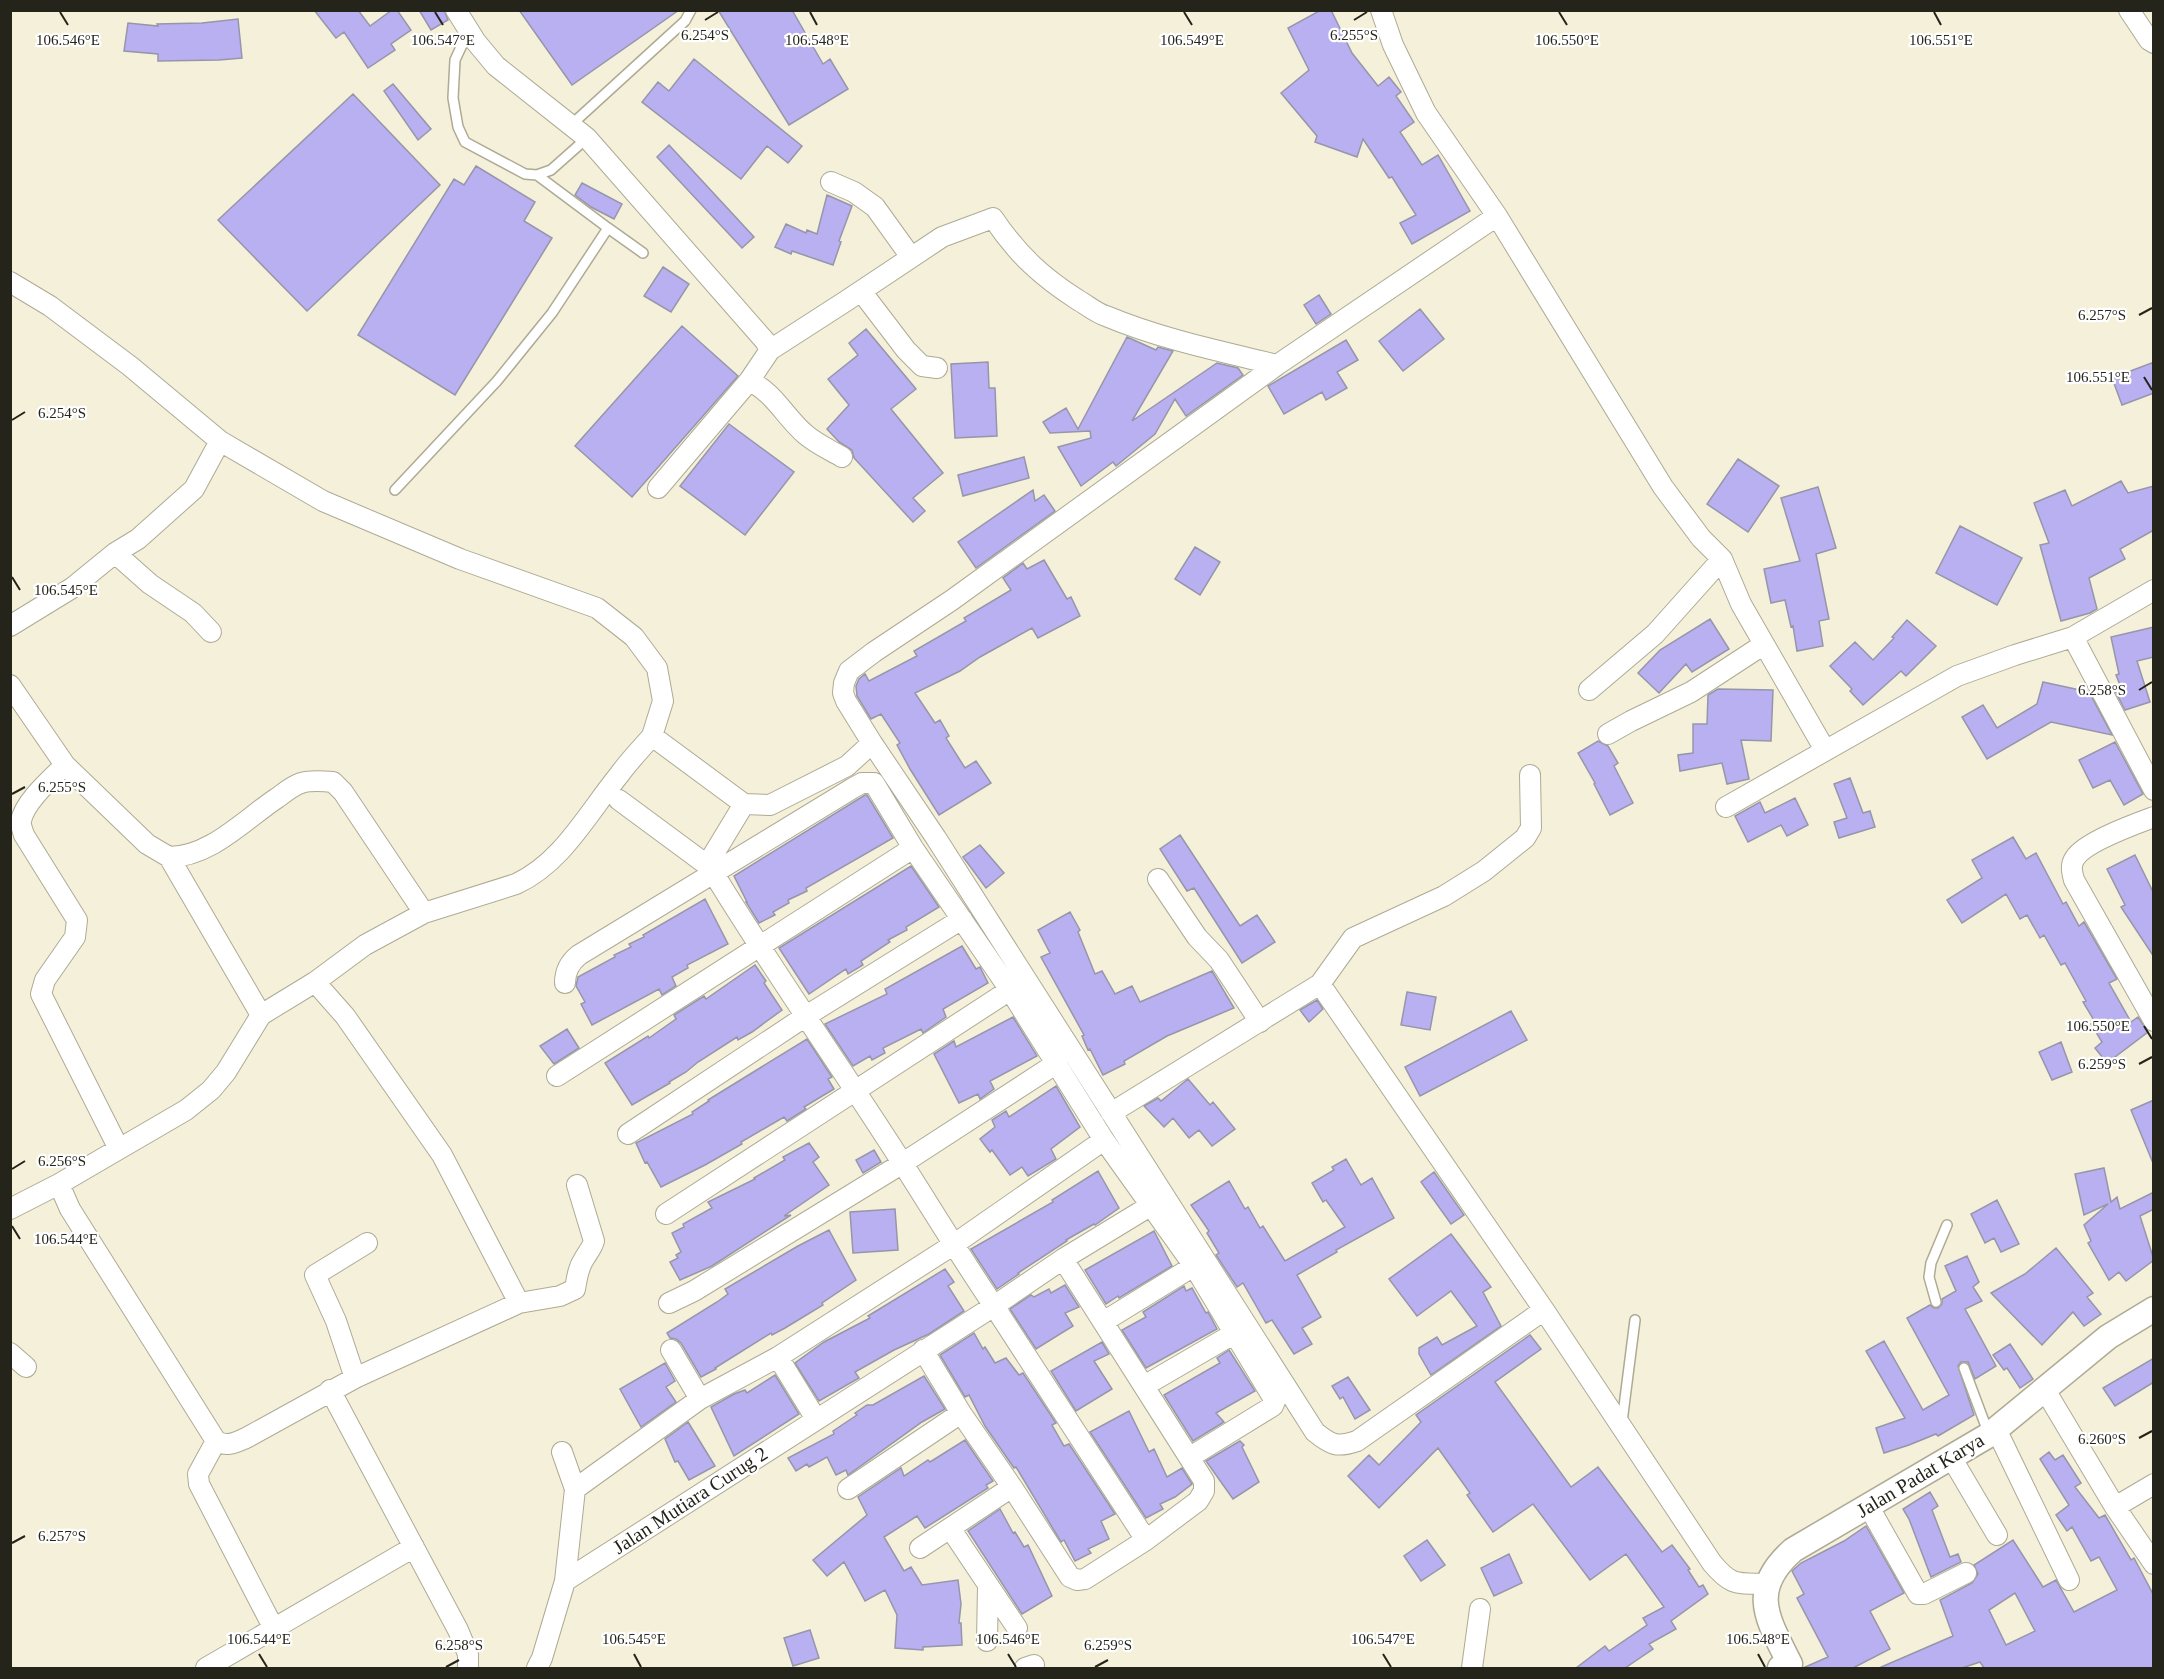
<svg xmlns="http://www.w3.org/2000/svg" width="2164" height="1679" font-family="Georgia,serif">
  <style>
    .building { fill: #b8b0f1; stroke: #9795aa; stroke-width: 1.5; fill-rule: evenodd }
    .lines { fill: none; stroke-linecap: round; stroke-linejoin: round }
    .service-casing { stroke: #aeaa94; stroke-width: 12 }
    .minor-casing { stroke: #aeaa94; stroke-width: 22 }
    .tertiary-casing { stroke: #aeaa94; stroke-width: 27 }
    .service { stroke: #fff; stroke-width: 9 }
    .minor { stroke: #fff; stroke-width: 20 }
    .tertiary { stroke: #fff; stroke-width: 24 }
    .ticks { fill: none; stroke: #25241b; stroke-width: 2 }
    .labels { text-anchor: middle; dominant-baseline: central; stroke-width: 4.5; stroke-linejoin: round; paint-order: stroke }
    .street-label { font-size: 20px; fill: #25241b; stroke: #fff }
    .ticks-label { font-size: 15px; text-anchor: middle; fill: #25241b; stroke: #fff; stroke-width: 4.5; stroke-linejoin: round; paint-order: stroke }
  </style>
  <rect width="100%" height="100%" fill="#f5f0d9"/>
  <path class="building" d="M314,10H358L370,26L392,10H397L411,30L391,44L395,50L368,68L344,32L336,38Z
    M419,10H444L448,20L431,30Z
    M519,10H679L572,85Z
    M718,10H792L823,64L830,59L848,89L789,125Z
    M1321,10H1331L1352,53L1378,86L1389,77L1401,92L1396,96L1414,122L1400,132L1422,165L1438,155L1470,211L1412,244L1400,223L1416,215L1392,177L1389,178L1363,139L1357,157L1315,142L1317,136L1281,93L1309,70L1288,28Z
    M238,19L242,58L219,60L158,61V54L124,51L128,23L158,26L157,24L202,23Z
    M694,59L802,146L788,163L767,146L741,179L642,102L658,82L669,91Z
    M393,84L431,129L418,140L384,91Z
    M353,94L440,185L307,311L218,220Z
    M669,145L754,237L742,248L657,157Z
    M476,166L535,202L524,221L552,238L455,395L358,335L454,179L464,185Z
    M582,183L622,204L614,219L591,207L575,195Z
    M827,195L852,206L839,241L841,242L833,265L792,251L791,254L775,247L786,224L806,233L807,230L817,234Z
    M663,267L689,284L671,312L644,296Z
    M1319,295L1331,314L1316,324L1304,305Z
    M1420,309L1444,339L1403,371L1379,341Z
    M682,326L738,376L632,497L575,446Z
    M866,329L916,389L891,409L943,473L913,498L925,511L913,522L854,458L852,450L839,442L827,429L849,405L828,379L858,355L849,343Z
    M1127,337L1156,350L1158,347L1173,351L1132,421L1217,363L1238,368L1243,375L1186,416L1175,399L1155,434L1116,466L1113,462L1081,486L1058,447L1091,438L1090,431L1050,433L1043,422L1066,408L1078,429Z
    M1346,340L1358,360L1337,372L1347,388L1326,400L1322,392L1284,414L1268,386Z
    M988,362L989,388H995L997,436L955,438L951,364Z
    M2154,362V393L2122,405L2112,378Z
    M729,424L794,472L745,535L680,486Z
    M1024,457L1029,478L963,496L958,475Z
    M1738,459L1779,486L1748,532L1707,504Z
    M2121,481L2128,493L2154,486V530L2120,549L2125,559L2089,578L2097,609L2090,613L2061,621L2040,545L2049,543L2034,503L2065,490L2072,506Z
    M1818,487L1836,548L1816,554L1829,619L1819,621L1823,646L1797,651L1793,626L1791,627L1785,600L1771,603L1764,569L1800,561L1781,498Z
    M1033,490L1035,501L1044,495L1055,511L976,568L958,542Z
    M1960,526L2022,558L1997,605L1936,573Z
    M1195,547L1220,562L1200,595L1175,579Z
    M1044,560L1067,599L1071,597L1080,616L1038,638L1032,628L980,657L960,671L915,693L935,723L940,720L949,736L946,738L965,768L976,761L991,783L939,815L910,769L897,745L900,743L881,714L871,719L857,696L856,686L859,679L865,674L869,681L917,656L914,651L966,621L964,618L1011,590L1003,578L1023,563L1027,569Z
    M1710,619L1729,649L1692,672L1686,664L1659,693L1638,673L1660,650Z
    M1907,620L1936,646L1906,676L1901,671L1863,705L1850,691L1852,689L1830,666L1855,642L1873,660L1894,638L1892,637Z
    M2154,627V657L2137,661L2150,702L2125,710L2113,687L2120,685L2116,675L2119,674L2111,637Z
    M2043,682L2089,692L2112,735L2051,722L1987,759L1962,717L1983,705L1997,728L2037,704Z
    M1718,689L1773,690L1771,741L1741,740L1749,779L1727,784L1722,763L1680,771L1678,755L1693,753V724H1707L1708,695Z
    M1598,741L1608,746L1618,763L1614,766L1633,803L1610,815L1594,784L1595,783L1578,753Z
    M2115,742L2143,794L2124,805L2110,780L2093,788L2079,760Z
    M1850,778L1863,813L1870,811L1875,827L1839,838L1834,822L1847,818L1834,784Z
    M865,795H867L893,838L806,888L807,891L788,900L789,903L773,912L775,915L759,923L746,902H747L734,876Z
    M1795,798L1808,825L1787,836L1781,825L1748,842L1735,816L1760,802L1765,813Z
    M1180,835L1240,926L1257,915L1275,942L1242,963L1194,888L1187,891L1160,849Z
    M2013,837L2026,859L2036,853L2063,904L2066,902L2079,926L2084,922L2117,979L2109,983L2131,1022L2138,1017L2148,1032L2107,1063L2095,1048L2102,1042L2091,1024L2095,1022L2083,1002L2086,1001L2065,963L2061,965L2044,935L2040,938L2027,915L2020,919L2006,894L1962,923L1947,900L1982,878L1972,860Z
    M980,845L1004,873L986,888L963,857Z
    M2135,855L2154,894V957L2121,907L2125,905L2107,869Z
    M911,866L939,907L906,927L907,930L888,940L890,942L861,961L863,965L848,974L846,969L809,994L779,948Z
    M705,899L728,944L687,965L688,968L672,977L676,986L662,995L659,989L592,1025L581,1004L585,1002L576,986L578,977L615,957L614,955L631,947L629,944L644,937L643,935Z
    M1070,912L1080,930L1078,932L1095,974L1102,971L1115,994L1132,986L1140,1002L1212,971L1234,1008L1167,1036L1124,1061L1125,1064L1103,1075L1090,1049L1088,1050L1082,1036L1084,1035L1041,957L1050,953L1038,930Z
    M962,946L976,969L980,967L988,983L943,1009L946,1017L923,1033L921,1029L883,1048L885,1053L872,1060L870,1056L853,1066L825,1024L887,994L885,989Z
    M755,965L766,981L764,983L782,1010L752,1032L738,1040L737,1037L698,1062L686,1072L669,1082L670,1083L632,1105L605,1063L648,1036L649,1038L676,1019L674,1015L704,996L706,999Z
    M1407,992L1436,997L1430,1030L1401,1025Z
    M1317,1000L1323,1009L1309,1022L1300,1010Z
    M1511,1011L1527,1040L1420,1096L1405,1067Z
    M1013,1017L1037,1056L990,1081L994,1089L980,1099L978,1094L959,1103L934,1054L954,1041L956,1047Z
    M567,1029L579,1048L554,1064L540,1046Z
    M807,1039L832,1077L828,1079L834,1089L804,1107L806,1109L787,1121L784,1117L741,1142L742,1144L705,1165L661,1187L647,1162L645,1163L636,1143L693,1114L692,1112L709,1101L708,1100Z
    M2061,1042L2072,1072L2052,1080L2039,1052Z
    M1188,1079L1210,1105L1213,1102L1235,1129L1212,1146L1199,1130L1189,1138L1173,1118L1164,1127L1144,1106L1158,1098L1161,1101Z
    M1056,1086L1080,1127L1051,1149L1056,1159L1028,1176L1022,1167L1010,1175L992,1150L990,1152L980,1139L995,1127L992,1120L1006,1111L1009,1117Z
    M2154,1100V1163H2153L2131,1110Z
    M809,1143L819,1157L813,1162L829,1185L784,1216L791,1215L712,1266L680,1280L670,1262L678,1258L676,1255L681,1252L672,1233L684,1227L683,1224L712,1208L708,1202L755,1179L754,1178L785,1160L783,1157Z
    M874,1150L881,1162L863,1173L856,1160Z
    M1346,1159L1361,1185L1372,1178L1394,1218L1336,1250L1337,1252L1297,1275L1321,1317L1302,1328L1312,1344L1294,1354L1272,1320L1266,1323L1243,1283L1237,1287L1216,1255L1219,1253L1207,1233L1209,1231L1191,1205L1229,1181L1245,1209L1248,1207L1260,1228L1263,1226L1285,1261L1345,1227L1326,1200L1323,1202L1312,1183L1334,1170L1332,1167Z
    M2104,1168L2111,1202L2117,1197L2120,1209L2154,1192V1209L2140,1216L2154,1260L2126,1281L2119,1272L2109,1280L2088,1243L2091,1241L2084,1225L2108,1204L2084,1215L2075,1174Z
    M1098,1171L1119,1208L1095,1225L1094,1224L1066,1240L1067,1241L1018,1273L1019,1274L997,1289L971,1249L1053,1202L1052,1200Z
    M1434,1172L1464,1215L1451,1224L1421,1182Z
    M1997,1200L2019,1244L2001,1252L1994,1238L1985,1243L1971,1214Z
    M895,1209L898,1250L853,1253L850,1212Z
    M829,1230L856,1280L822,1303L823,1305L785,1328L772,1335L771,1333L715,1368L716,1369L701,1377L681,1343L676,1339L670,1338L667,1333L717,1302L728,1294L725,1289L798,1246Z
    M1154,1231L1172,1266L1119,1298L1118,1296L1106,1304L1085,1270Z
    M1451,1234L1491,1287L1483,1292L1501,1326L1431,1375L1419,1354V1348L1437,1337L1442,1345L1477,1326L1451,1291L1417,1316L1389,1279Z
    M2056,1248L2093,1293L2087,1297L2101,1314L2084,1326L2073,1312L2042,1345L1991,1293L2025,1274Z
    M1967,1256L1979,1282L1973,1287L1982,1301L1965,1309L1996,1366L1975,1379L1968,1362H1961L1958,1366L1974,1415L1938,1436L1936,1434L1909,1445L1884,1453L1876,1428L1905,1418L1866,1351L1884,1341L1923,1410L1949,1395L1907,1318L1930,1305L1934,1308H1938L1942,1304V1299L1956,1291L1945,1266Z
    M945,1269L954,1282L948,1286L964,1311L929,1334L894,1350L855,1372L859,1378L819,1401L795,1363L824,1342L870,1318L868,1316Z
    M1065,1285L1079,1307L1065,1313L1073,1326L1036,1349L1010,1309L1031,1295L1034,1297L1049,1289L1051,1293Z
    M1184,1286L1186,1291L1192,1288L1206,1313L1208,1312L1217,1329L1146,1368L1122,1330L1146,1317L1143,1312Z
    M974,1333L983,1349L985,1347L995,1363L1006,1358L1019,1375L1023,1373L1056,1423L1052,1425L1064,1446L1069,1444L1115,1514L1101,1521L1109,1539L1088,1549L1091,1553L1075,1561L1064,1540L1061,1542L1016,1467L1014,1468L985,1426L969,1395L965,1397L940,1355Z
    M1530,1335L1541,1349L1495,1382L1571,1487L1598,1467L1662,1552L1672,1545L1690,1569L1688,1570L1699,1587L1703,1585L1708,1594L1671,1621L1676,1629L1649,1644L1653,1649L1625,1668H1576L1605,1646L1609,1651L1647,1625L1643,1618L1664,1607L1626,1554L1590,1580L1533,1504L1493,1532L1467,1495L1470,1493L1438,1448L1379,1508L1348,1476L1369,1455L1379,1465L1421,1422L1416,1415Z
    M1102,1342L1109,1354L1094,1361L1112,1389L1076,1411L1051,1371Z
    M2010,1344L2033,1379L2020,1388L2007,1368L2004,1370L1993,1355Z
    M1229,1350L1255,1391L1216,1413L1224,1422L1193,1441L1164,1395L1220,1363L1217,1358Z
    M2154,1358V1382L2115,1406L2103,1388Z
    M665,1363L675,1381L666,1387L676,1402L641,1427L620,1389Z
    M775,1375L799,1414L734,1456L711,1407L734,1394L745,1390L747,1393Z
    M924,1376L945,1409L922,1422L848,1475L846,1470L836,1475L827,1457L809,1467L807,1464L796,1471L788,1458L834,1434L833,1431L857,1415L855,1413L867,1405H873Z
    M1348,1377L1370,1410L1355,1419L1343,1397L1340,1399L1332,1386Z
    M1129,1411L1149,1452L1154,1449L1167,1477L1182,1468L1192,1484L1175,1497L1160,1504L1163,1509L1146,1518L1090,1432Z
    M688,1422L715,1466L689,1480L678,1461L675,1462L665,1439Z
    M965,1440L993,1481L986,1485L988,1488L925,1528L917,1516L884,1537L904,1571L911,1567L922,1585L958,1580L961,1604L959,1623H961L962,1645L923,1647V1650L895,1648L897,1615L885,1590L865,1601L844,1562L827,1576L813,1560L867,1515L858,1497L901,1468L904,1476L928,1460L930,1462Z
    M1240,1441L1244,1445L1242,1447L1259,1482L1233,1499L1206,1461Z
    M2049,1452L2055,1460L2063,1455L2081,1483L2075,1487L2099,1518L2105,1515L2131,1560L2134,1558L2154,1596V1668H1984L1980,1662L1962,1668H1879L1953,1636L1940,1600L1972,1583L1978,1574L1974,1565L2013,1540L2043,1587L2056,1580L2074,1612L2117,1590L2099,1557L2091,1561L2072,1527L2067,1531L2056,1515L2069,1505L2040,1459ZM2015,1593L2035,1631L2006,1645L1989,1610Z
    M1930,1492L1938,1506L1932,1510L1950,1557L1958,1554L1961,1562L1931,1577L1909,1519L1903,1509Z
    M1000,1509L1013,1533L1015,1532L1024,1547L1028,1545L1052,1596L1022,1614L968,1531Z
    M1866,1526L1904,1593L1870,1611L1890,1649L1853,1668H1803L1828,1657L1797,1598L1804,1594L1792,1571L1801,1563L1844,1541Z
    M1427,1540L1445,1565L1421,1581L1404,1556Z
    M1509,1554L1522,1583L1494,1596L1481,1568Z
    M810,1630L819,1658L793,1666L784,1638Z"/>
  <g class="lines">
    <g class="service-casing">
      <path id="service" d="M468,32L455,60L453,98L458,127L465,142L525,174L537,175L551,170L587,138
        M571,125L685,21L691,10
        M608,228L643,253
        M395,490L497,381L552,313L608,228L537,175
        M1936,1302L1929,1277L1931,1263L1947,1225
        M1964,1368L1988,1432
        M1622,1422L1635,1320"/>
    </g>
    <g class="minor-casing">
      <path id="minor" d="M456,10L476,42L496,66L587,138L765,341L770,350L749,381L658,488
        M1381,10L1393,45L1426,113L1497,216L1663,487L1701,538L1722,559L1741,604L1825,750
        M2129,10L2149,40L2154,43
        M831,182L854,192L875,207L911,257
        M10,282L50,306L130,366L220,441L323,501L460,559L597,608L634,637L657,668L663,701L652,736L744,804L770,805L847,766L872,743L846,701L843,693L844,683L849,671L874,652L952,600L1277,365L1497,216
        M861,291L906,350L922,366L937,368
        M770,350L846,301L942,237L993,218C1017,254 1042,277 1078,300C1087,305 1096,313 1106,316C1161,339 1219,351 1277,365
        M749,381C773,391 786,418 805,434C815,443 830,450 842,457
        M115,553L150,584L193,613L211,632
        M10,626L72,588L115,553L138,539L194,489L220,441
        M2073,637L2154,790
        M10,685L65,765L147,844L169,857L261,1015
        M1589,690L1655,634L1722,559
        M1608,734L1631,721L1691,692L1763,645
        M872,743L936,838L1315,1432C1331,1445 1337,1448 1357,1441L1544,1310
        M65,765C52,778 24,802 21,821C20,825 23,831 24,835L77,920L75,937L45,980L41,994L119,1149L59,1184L70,1209L216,1441C228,1447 234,1443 246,1438L355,1378L519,1303L560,1296L575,1289C577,1278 578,1268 584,1259C588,1252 592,1248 594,1241L577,1185
        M1726,807L1957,676L2015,655L2073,637L2154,590
        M2154,817C2135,824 2085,842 2075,858C2070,865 2072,872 2074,880L2154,1021
        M169,857C210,857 244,820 277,798C284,793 292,786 301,783C311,780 323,781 333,782L343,792L424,913
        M707,865L744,804
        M1158,879L1197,937L1219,960L1260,1022
        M315,982L345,1016L442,1155L519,1303
        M565,983C565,971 570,962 579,955L853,788L862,783H874L913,848L1010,990L1104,1140L1194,1266L1275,1401L1273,1406L1190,1457
        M1320,984L1544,1310L1712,1563C1732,1587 1737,1583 1767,1584
        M557,1076L913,848
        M1111,1113L1320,984L1353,938L1444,896L1484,871L1525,838L1531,828L1530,775
        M628,1134L806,1016L962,919
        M119,1149L186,1110L211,1090L226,1072L261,1015L315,982L365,945L424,913L516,884C562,863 588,813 619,775C629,761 641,749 652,736
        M10,1209L59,1184
        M666,1214L1010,990
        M669,1303L694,1291L903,1163L1057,1063
        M1103,1322L1194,1266
        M671,1350L700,1399
        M923,1350L961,1413L1012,1487L1070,1577L1077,1580L1085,1579L1146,1540L1198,1501L1204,1491V1481L1063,1259
        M10,1353L26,1367
        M778,1357L816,1419
        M355,1378L336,1321L315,1275L367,1243
        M1144,1386L1235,1333
        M330,1390L458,1630L468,1654V1668
        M2045,1390L2115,1507L2154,1564
        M1996,1429L2069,1580
        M216,1441L198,1474L199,1484L274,1629
        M1951,1457L1997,1535
        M575,1489L700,1399L778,1357L953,1245L1104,1140
        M848,1489L961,1413
        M1869,1507L1918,1594H1924L1966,1573
        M2115,1507L2154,1484
        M950,1528L1017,1628
        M1146,1540L994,1306L1063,1259L1150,1206
        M920,1548L1012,1487
        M565,1581L994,1306C962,1259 933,1211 903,1164C841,1067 774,972 714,874L707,865L619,800
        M987,1641L988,1586
        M206,1668L414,1547
        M537,1668L542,1658L565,1581L575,1489L562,1452
        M1025,1668L1034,1665
        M1472,1668L1480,1609"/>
    </g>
    <g class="tertiary-casing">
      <path id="tertiary" d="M1780,1668L1790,1664C1767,1618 1748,1590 1793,1550L1989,1435L2108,1337L2154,1309"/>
    </g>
    <use href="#service" class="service"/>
    <use href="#minor" class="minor"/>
    <use href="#tertiary" class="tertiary"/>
  </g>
  <path class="ticks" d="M60,12L68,25M435,12L443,25M810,12L817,25M1184,12L1192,25M1559,12L1567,25M1934,12L1941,25M705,20L718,12M1354,20L1367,12M2139,315L2152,308M2144,377L2152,390M12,420L25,412M12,577L20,590M2139,690L2152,682M12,794L25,787M2144,1026L2152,1039M2139,1064L2152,1057M12,1169L25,1161M12,1226L20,1239M2139,1438L2152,1431M12,1543L25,1536M259,1654L267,1667M634,1654L641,1667M1008,1654L1016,1667M1383,1654L1391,1667M1758,1654L1765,1667M446,1667L459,1660M1095,1667L1108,1660"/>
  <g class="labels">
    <g class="street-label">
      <text transform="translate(1920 1475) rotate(-31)">Jalan Padat Karya</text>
      <text transform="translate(690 1500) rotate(-33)">Jalan Mutiara Curug 2</text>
    </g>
  </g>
  <g class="ticks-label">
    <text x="705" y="40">6.254°S</text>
    <text x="1354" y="40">6.255°S</text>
    <text x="1941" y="45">106.551°E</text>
    <text x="68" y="45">106.546°E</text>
    <text x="443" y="45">106.547°E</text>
    <text x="817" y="45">106.548°E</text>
    <text x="1192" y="45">106.549°E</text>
    <text x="1567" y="45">106.550°E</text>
    <text x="2102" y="320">6.257°S</text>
    <text x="2098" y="382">106.551°E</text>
    <text x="62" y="418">6.254°S</text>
    <text x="66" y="595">106.545°E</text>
    <text x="2102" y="695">6.258°S</text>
    <text x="62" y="792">6.255°S</text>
    <text x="2098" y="1031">106.550°E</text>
    <text x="2102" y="1069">6.259°S</text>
    <text x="62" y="1166">6.256°S</text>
    <text x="66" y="1244">106.544°E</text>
    <text x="2102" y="1444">6.260°S</text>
    <text x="62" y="1541">6.257°S</text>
    <text x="259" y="1644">106.544°E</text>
    <text x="634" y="1644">106.545°E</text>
    <text x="1008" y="1644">106.546°E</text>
    <text x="1383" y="1644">106.547°E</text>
    <text x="1758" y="1644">106.548°E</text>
    <text x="459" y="1650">6.258°S</text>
    <text x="1108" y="1650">6.259°S</text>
  </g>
  <rect width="2164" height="1679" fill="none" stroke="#25241b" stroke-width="24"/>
</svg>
